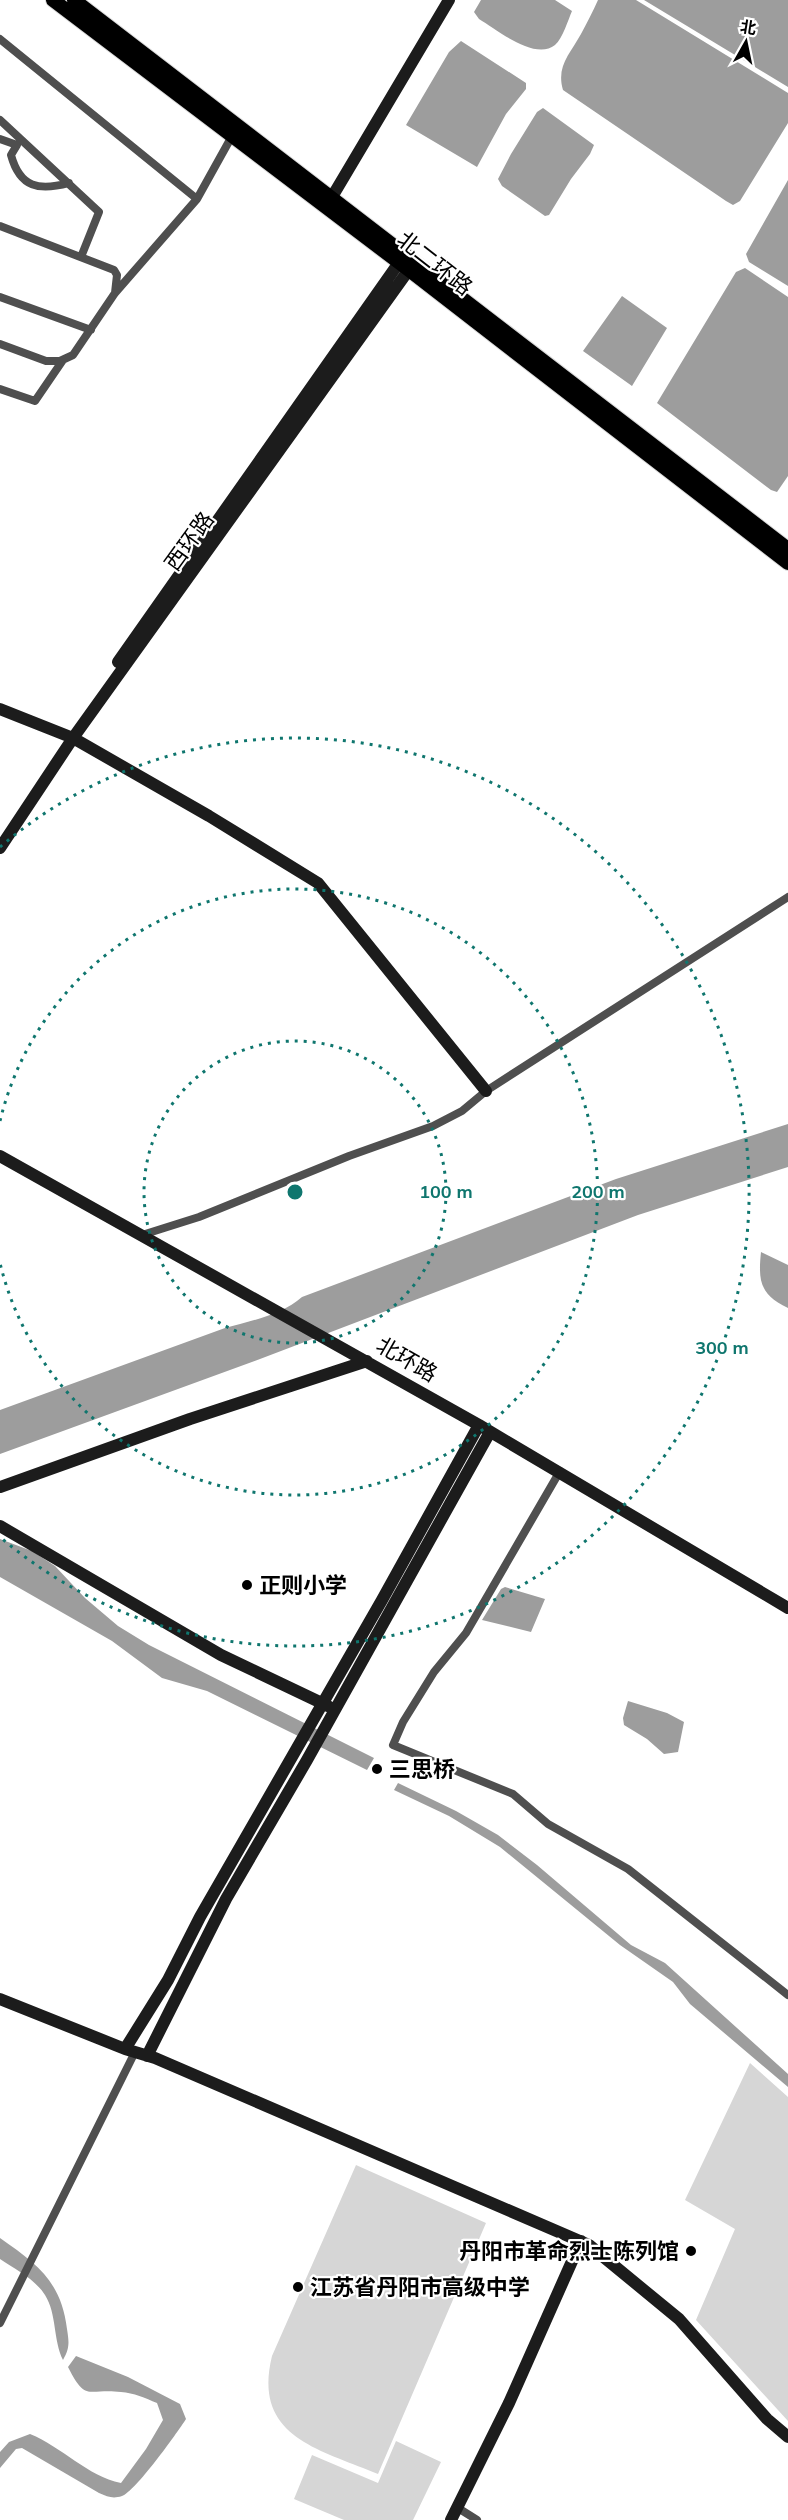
<svg xmlns="http://www.w3.org/2000/svg" width="788" height="2520" font-family="Mulish,'Noto Sans SC',sans-serif">
  <style>
    .green { fill: #d6d6d6 }
    .water { fill: #9d9d9d }
    .lines { fill: none; stroke-linecap: round; stroke-linejoin: round }
    .primary-casing { stroke: #dbdbdb; stroke-width: 16 }
    .street { stroke: #4f4f4f; stroke-width: 8 }
    .secondary { stroke: #1c1c1c; stroke-width: 12 }
    .primary { stroke: #000; stroke-width: 14 }
    .ring { fill: none; stroke: #0f766e; stroke-width: 3; stroke-dasharray: 3 6 }
    .poi-dot { fill: #000; stroke: #fff; stroke-width: 2 }
    .labels { text-anchor: middle; dominant-baseline: central; stroke-width: 4.5; stroke-linejoin: round; paint-order: stroke }
    .street-label { font-size: 22px; fill: #000; stroke: #fff }
    .poi-label { font-size: 22px; font-weight: bold; fill: #000; stroke: #fff; text-anchor: start }
    .centre { fill: #0f766e; stroke: #fff; stroke-width: 3 }
    .ring-label { font-size: 18px; text-anchor: middle; font-weight: bold; fill: #0f766e; stroke: #fff; stroke-width: 4.5; stroke-linejoin: round; paint-order: stroke }
  </style>
  <rect width="100%" height="100%" fill="#fff"/>
  <path class="green" d="M750,2063L788,2097V2421L696,2320L735,2229L685,2200Z
    M356,2165L486,2223L378,2474C319,2449 252,2437 272,2356Z
    M396,2441L441,2462L413,2520H344L294,2499L312,2455L378,2483Z"/>
  <path class="water" d="M481,0H555L572,11C568,20 563,38 555,45C535,61 497,30 479,19L474,12Z
    M598,0H636L788,93V123L740,201L733,205L726,201L563,90C556,66 570,54 581,34C587,23 593,11 598,0Z
    M644,0H788V87Z
    M461,41L526,83V89L506,114L477,167L406,125L449,52Z
    M543,108L594,145L590,154L571,179L549,215L545,216L502,186L498,179L511,154L537,112Z
    M788,180V286L749,262L746,254Z
    M745,268L788,297V476L777,492L771,490L657,403L736,272Z
    M622,296L667,328L632,386L583,351Z
    M788,1124V1167L638,1215L260,1359L0,1454V1410L225,1328C250,1321 282,1315 302,1297L616,1179Z
    M761,1252L788,1265V1308C760,1295 758,1281 761,1252Z
    M0,1539L32,1551L55,1566L85,1598L118,1626L149,1645L374,1758L367,1770L207,1691L162,1678L112,1641L0,1577Z
    M505,1587L545,1599L531,1632L482,1620L501,1589Z
    M628,1701L667,1713L684,1722L678,1752L664,1754L647,1739L624,1725L623,1718Z
    M398,1783L456,1811L498,1835L537,1865L631,1945L665,1963L788,2074V2087L690,2004L673,1982L620,1945L500,1847L449,1816L394,1790Z
    M0,2238C37,2264 61,2281 67,2329C69,2342 70,2348 63,2360C53,2340 57,2314 45,2295C35,2279 15,2269 0,2259Z
    M76,2356L128,2377L180,2404L186,2419C177,2433 135,2492 122,2496C113,2499 108,2497 99,2493L22,2448L16,2449L0,2468V2452L9,2442L30,2434C62,2447 87,2476 121,2483L146,2449L163,2420L157,2403C145,2398 134,2393 121,2392C88,2388 86,2403 68,2367Z"/>
  <g class="lines">
    <g class="primary-casing">
      <path id="primary" d="M53,0L409,270L788,563
        M74,0L788,549"/>
    </g>
    <path class="street" d="M0,39L197,199L115,293
      M0,120L99,212L81,257
      M0,139L17,145L11,155C20,188 39,191 69,183
      M197,199L232,136
      M0,226L114,270L117,275L115,293L73,355L60,361H46L0,344
      M0,297L91,330
      M0,389L35,401L63,360
      M142,1235L199,1217L349,1156L433,1126L462,1111L486,1091L788,897
      M560,1471L466,1633L434,1672L403,1722L393,1745L513,1794L548,1824L628,1869L788,1995
      M0,2323L135,2052
      M458,2508L477,2520"/>
    <path class="secondary" d="M332,197L449,0
      M118,662L405,254
      M0,709L73,738L209,816L318,883L486,1091
      M0,848L73,738L413,264
      M0,1156L479,1425L788,1608
      M0,1487L190,1419L367,1361
      M0,1526L221,1655L328,1706
      M0,1999L125,2049L168,1980L200,1917L382,1600L479,1425
      M125,2049L155,2058L589,2245L679,2319L767,2419L788,2437
      M147,2056L226,1899L307,1760L490,1432
      M451,2520L509,2403L581,2241"/>
    <use href="#primary" class="primary"/>
  </g>
  <g class="ring">
    <circle cx="295" cy="1192" r="151"/>
    <path d="M0 1121A303 303 0 1 1 0 1263"/>
    <path d="M0 847A454 454 0 1 1 0 1537"/>
  </g>
  <g class="poi-dot">
    <circle cx="247" cy="1585" r="6"/>
    <circle cx="377" cy="1769" r="6"/>
    <circle cx="691" cy="2251" r="6"/>
    <circle cx="298" cy="2287" r="6"/>
  </g>
  <g class="labels">
    <g class="street-label">
      <text transform="translate(435 263) rotate(38)">北二环路</text>
      <text transform="translate(189 541) rotate(-54)">西环路</text>
      <text transform="translate(407 1359) rotate(30)">北环路</text>
    </g>
    <g class="poi-label">
      <text x="259" y="1585">正则小学</text>
      <text x="389" y="1769">三思桥</text>
      <text x="679" y="2251" text-anchor="end">丹阳市革命烈士陈列馆</text>
      <text x="310" y="2287">江苏省丹阳市高级中学</text>
    </g>
  </g>
  <circle cx="295" cy="1192" r="9" class="centre"/>
  <g class="ring-label">
    <text x="446" y="1198">100 m</text>
    <text x="598" y="1198">200 m</text>
    <text x="722" y="1354">300 m</text>
  </g>
  <g transform="translate(746 42) rotate(9)" stroke="#ffffff" stroke-width="4.5" paint-order="stroke">
  <path d="M0-4.5L10 22L0 15L-10 22Z" fill="#000000"/>
  <text y="-9" font-size="16" font-weight="bold" text-anchor="middle" fill="#000000">北</text>
  </g>
</svg>
